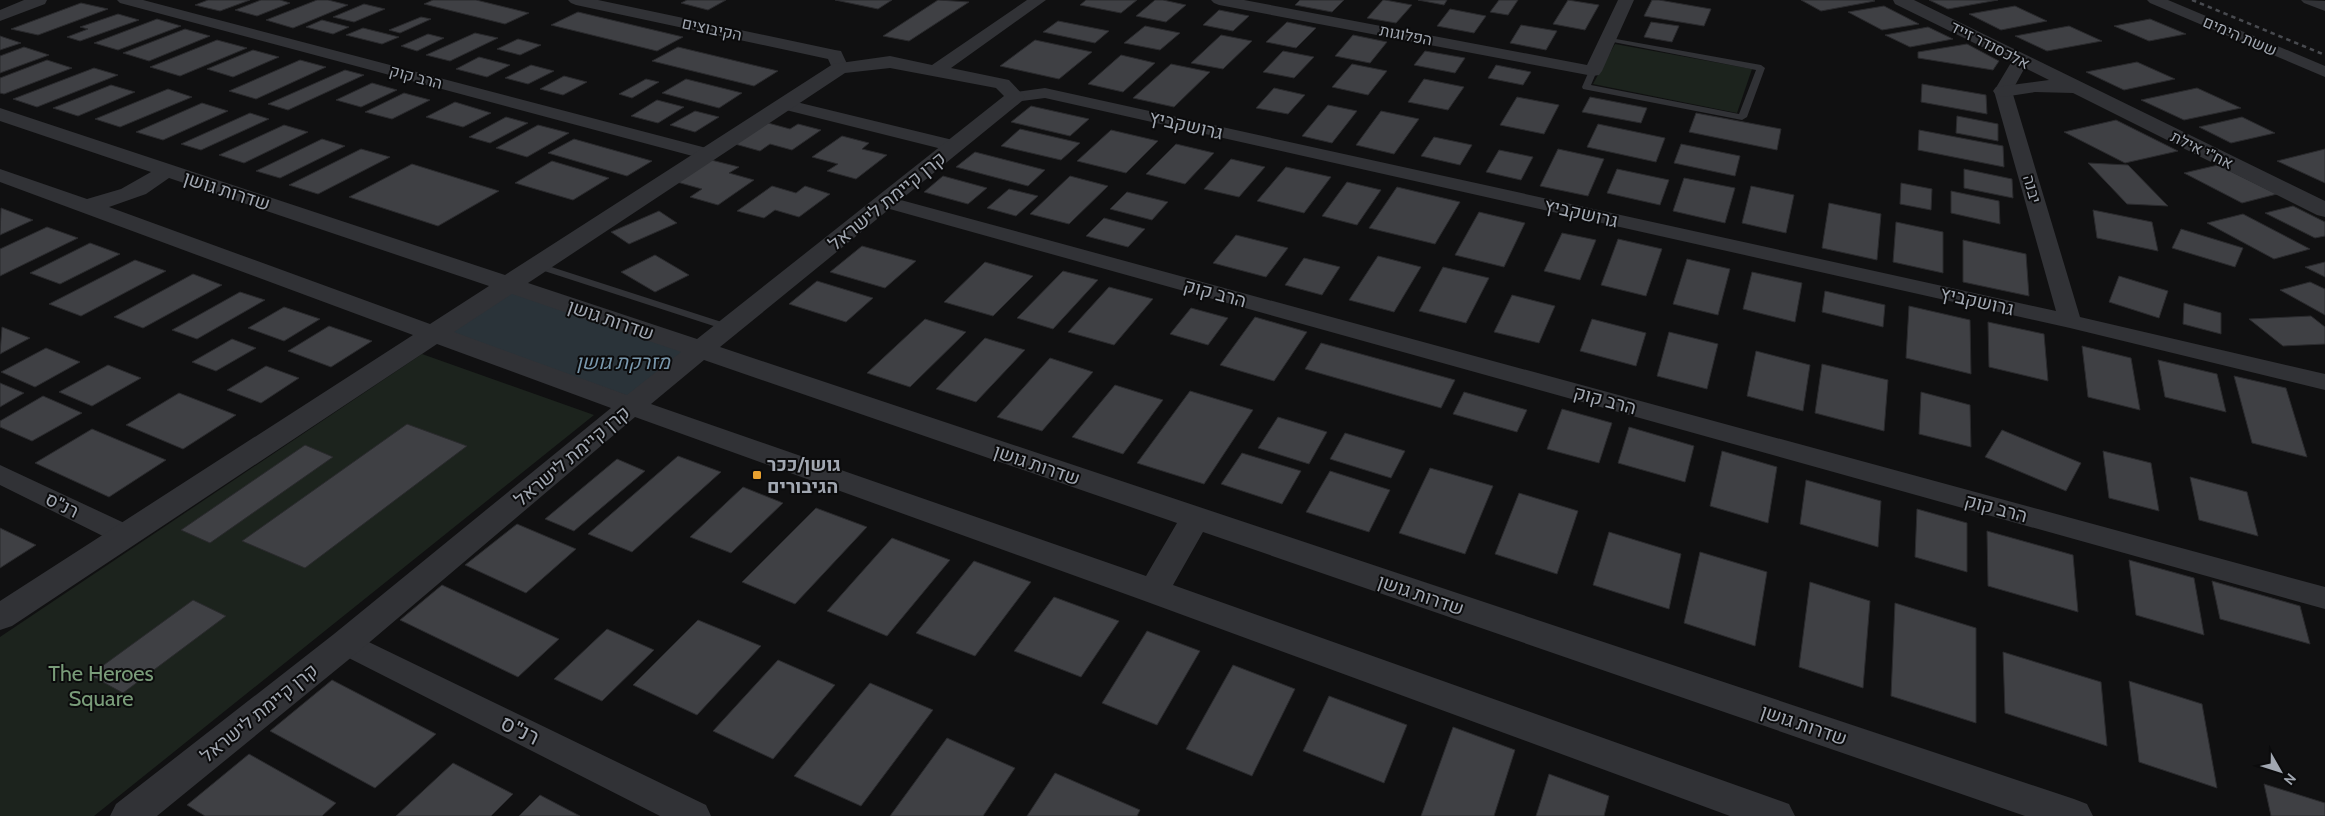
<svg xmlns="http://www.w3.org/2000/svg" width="2325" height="816" font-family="Cabin,Heebo,sans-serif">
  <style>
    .green { fill: #1c231d }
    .water { fill: #2a3339 }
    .building { fill: #3f4044; stroke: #2a2a2d }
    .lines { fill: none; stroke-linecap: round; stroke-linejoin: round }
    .service { fill: #313236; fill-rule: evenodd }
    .minor { fill: #313236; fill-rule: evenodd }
    .tertiary { fill: #313236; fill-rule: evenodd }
    .rail { stroke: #484a4f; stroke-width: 2.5; stroke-dasharray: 4.5 4; stroke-linecap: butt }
    .poi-dot { fill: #e9a130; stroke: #0b0b0c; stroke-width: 2 }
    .labels { text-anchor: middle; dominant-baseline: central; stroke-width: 4; stroke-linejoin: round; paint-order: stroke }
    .far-street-label { font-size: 16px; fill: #a1a7b1; stroke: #0b0b0c }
    .street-label { font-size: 19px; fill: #a1a7b1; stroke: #0b0b0c }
    .poi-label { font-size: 19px; font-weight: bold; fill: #a1a7b1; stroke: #0b0b0c; text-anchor: start }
    .water-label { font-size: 20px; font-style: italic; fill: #7997ac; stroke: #0b0b0c }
    .near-park-label { font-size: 22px; fill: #799c79; stroke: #0b0b0c }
    .near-street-label { font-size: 22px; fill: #a1a7b1; stroke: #0b0b0c }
  </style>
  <rect width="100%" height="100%" fill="#101011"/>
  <path class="green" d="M1615,44L1752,69L1737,113L1593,84Z
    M422,354L594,415L94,816H0V637Z"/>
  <path class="water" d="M507,289L690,352L631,397L446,331Z"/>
  <path class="building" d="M208,0H250L220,11L195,5Z
    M261,0H280L290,3L257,16L235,10Z
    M317,0H328L348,5L293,28L266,20Z
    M433,0H476L529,13L505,24L424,4Z
    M687,0H726L708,10L681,3Z
    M835,0H892L878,9Z
    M938,0L969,2L909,41L883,36Z
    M1086,0H1137L1121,13L1080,5Z
    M1155,0H1163L1186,5L1166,22L1136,16Z
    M1300,0H1344L1332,12L1295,5Z
    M1383,0H1385L1412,5L1396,23L1367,18Z
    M1418,0H1447L1444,5Z
    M1499,0H1518L1508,15L1490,12Z
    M1568,0L1599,5L1585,30L1553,24Z
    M1652,0H1659L1711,9L1704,26L1644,16Z
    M1801,0H1873L1875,1L1821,11Z
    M1929,0H1998L1948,9Z
    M81,3L108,9L38,35L11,29Z
    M364,4L385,9L354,22L333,17Z
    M1884,6L1919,24L1882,30L1848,12Z
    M2015,6L2047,21L2001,30L1969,14Z
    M1450,9L1486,16L1474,33L1437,26Z
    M1219,10L1249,16L1233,31L1203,25Z
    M578,12L683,37L657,51L551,25Z
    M118,14L139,20L80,41L67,37L88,29L80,27Z
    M421,17L431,19L400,33L389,30Z
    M157,19L181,26L118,50L94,43Z
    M2150,19L2186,34L2149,41L2114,26Z
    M322,20L349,27L333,34L306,27Z
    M1058,21L1109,31L1095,43L1043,32Z
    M1287,22L1316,28L1296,48L1266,42Z
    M1651,22L1679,26L1672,42L1644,37Z
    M1521,25L1557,31L1546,50L1510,43Z
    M1145,26L1180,33L1160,50L1124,43Z
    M2069,26L2102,41L2047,51L2015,36Z
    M1928,27L1953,39L1910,47L1885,35Z
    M363,28L399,37L382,44L346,35Z
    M185,29L210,36L149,61L123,53Z
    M475,33L498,38L450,61L426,55Z
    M428,34L444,38L417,51L401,46Z
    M1221,35L1252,41L1223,69L1191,63Z
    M1353,35L1387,42L1370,63L1335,56Z
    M0,36L21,43L0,50Z
    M518,39L541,45L520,55L497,49Z
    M217,40L247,48L180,76L150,67Z
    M1035,40L1092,52L1059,79L1000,66Z
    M1967,44L1999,61L1993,70L1918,58V52Z
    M24,47L49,55L0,73V56Z
    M678,47L778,71L754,86L652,61Z
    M253,50L279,57L233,77L207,69Z
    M1283,51L1314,57L1294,78L1263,72Z
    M1425,51L1465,58L1455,73L1414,65Z
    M1121,55L1155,63L1123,92L1088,84Z
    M479,57L510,65L487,77L456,69Z
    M47,60L72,68L4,94L0,93V78Z
    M300,60L326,67L256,99L229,91Z
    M2137,62L2175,79L2124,90L2086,72Z
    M1171,64L1210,72L1174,107L1133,98Z
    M1352,64L1387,71L1368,95L1332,87Z
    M531,65L554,71L528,84L505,78Z
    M1496,65L1531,72L1523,85L1488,78Z
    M94,68L118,75L37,107L13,99Z
    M345,70L364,75L288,110L268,104Z
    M564,76L587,82L563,95L540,89Z
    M646,79L659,82L632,98L619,94Z
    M686,79L742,93L719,108L662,93Z
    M1424,79L1464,87L1448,110L1408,102Z
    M372,83L397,90L361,107L336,100Z
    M1922,84L1986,95L1987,114L1921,102Z
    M111,85L135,92L78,116L53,108Z
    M1274,88L1305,95L1288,114L1256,108Z
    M2197,88L2241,108L2184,120L2141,100Z
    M168,89L192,97L120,127L95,119Z
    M404,93L430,100L392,119L365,112Z
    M1517,97L1559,105L1544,134L1500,125Z
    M1590,97L1647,108L1641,123L1582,112Z
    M657,100L684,107L658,123L631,116Z
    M455,102L491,113L463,127L426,117Z
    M202,103L228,111L163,140L136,132Z
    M1328,105L1357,111L1332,143L1302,136Z
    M1031,106L1089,119L1070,136L1011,122Z
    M695,111L719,117L695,132L670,125Z
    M1381,111L1419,119L1394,154L1356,145Z
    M250,113L269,119L201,150L181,144Z
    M1696,113L1781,129L1777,150L1689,132Z
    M1957,116L1998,124V141L1956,133Z
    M506,117L528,123L490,143L469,137Z
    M2242,117L2275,133L2231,143L2199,127Z
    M2116,120L2178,151L2125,163L2064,132Z
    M768,123L790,129L798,124L821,130L792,150L770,144L760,151L735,144Z
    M1598,124L1665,138L1656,162L1587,147Z
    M284,125L308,132L244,163L219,155Z
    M538,125L569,133L527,157L496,148Z
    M1020,129L1080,143L1061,160L1001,146Z
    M1111,130L1158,141L1126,173L1077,161Z
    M1919,130L2003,146L2004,167L1918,150Z
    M842,136L869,143L862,149L887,155L856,179L827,171L838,164L812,157Z
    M1434,137L1472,145L1460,165L1421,156Z
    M322,139L345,146L280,178L256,171Z
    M574,139L652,161L627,176L548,153Z
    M1176,144L1214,153L1185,184L1146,174Z
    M1681,144L1740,156L1735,176L1674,163Z
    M361,149L390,157L318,194L289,185Z
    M1558,149L1604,159L1588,196L1540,186Z
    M2325,149V183L2277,161Z
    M1499,150L1533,157L1521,180L1486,172Z
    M975,152L1045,170L1028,186L956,167Z
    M1231,159L1265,167L1239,197L1204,189Z
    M711,160L739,167L729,173L754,180L718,205L690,197L702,189L677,182Z
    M552,161L609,178L573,200L515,183Z
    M2088,163L2128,165L2168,206L2127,204Z
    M412,164L499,191L438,226L349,197Z
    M2218,165L2277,194L2242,203L2184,173Z
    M1286,167L1331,177L1304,213L1257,201Z
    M1617,169L1669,180L1660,205L1607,193Z
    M1964,169L2012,179L2013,198L1964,188Z
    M943,176L987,188L968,204L924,192Z
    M1070,176L1108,186L1069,224L1030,214Z
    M1684,178L1735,188L1725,223L1673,211Z
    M1347,182L1381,190L1357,225L1322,216Z
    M1901,183L1932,189L1931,210L1900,204Z
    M772,186L796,193L805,186L830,194L799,217L775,210L764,218L737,211Z
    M1751,186L1794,195L1786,233L1742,223Z
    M1397,187L1460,202L1435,244L1369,228Z
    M1009,189L1038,196L1016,216L987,208Z
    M1951,191L1999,201L2000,224L1951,213Z
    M1127,192L1168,202L1152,220L1110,209Z
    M1829,203L1881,214L1877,260L1822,248Z
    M2293,206L2325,222V236L2315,238L2265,213Z
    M1,208L33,220L0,235Z
    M2093,210L2152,222L2158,251L2097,238Z
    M659,211L677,223L629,244L611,232Z
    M1479,212L1525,223L1504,267L1455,255Z
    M2243,214L2310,249L2274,259L2207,223Z
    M1104,218L1145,229L1128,247L1086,236Z
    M1896,222L1943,232V273L1893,262Z
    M47,227L78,238L0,276V249Z
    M2181,229L2243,248L2235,267L2172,248Z
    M1562,233L1596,240L1580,280L1544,271Z
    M1236,235L1288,248L1266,277L1213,263Z
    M1618,239L1662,249L1646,296L1601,285Z
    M1963,240L2026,254L2029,296L1963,282Z
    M90,243L120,254L60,284L30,273Z
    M862,246L916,261L885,288L830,272Z
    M655,255L689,275L655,292L621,272Z
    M1378,256L1421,267L1394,312L1349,300Z
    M1304,258L1340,267L1322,295L1285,285Z
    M1687,259L1730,269L1718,315L1673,304Z
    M135,260L166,271L81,316L49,304Z
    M985,262L1033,276L993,316L944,302Z
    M2325,262V277L2305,267Z
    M1443,267L1489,278L1466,323L1419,311Z
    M1063,271L1098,280L1053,329L1017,318Z
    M1752,272L1802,283L1795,322L1743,309Z
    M193,274L222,285L143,328L114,317Z
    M2119,276L2168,291L2159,318L2109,302Z
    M817,281L873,298L846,322L789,304Z
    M2310,282L2325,289V315L2280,290Z
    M1109,287L1153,299L1114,345L1068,332Z
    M1825,291L1885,305L1883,327L1822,312Z
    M240,292L265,300L197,339L172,330Z
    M1512,295L1555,306L1539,343L1494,332Z
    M2184,303L2221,313V334L2183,324Z
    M1909,306L1970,320L1971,374L1906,358Z
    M284,307L320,319L284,341L248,328Z
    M1191,308L1228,318L1208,345L1170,334Z
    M2311,316L2325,327V344L2283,346L2249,319Z
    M1255,317L1307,332L1274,381L1220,365Z
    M925,319L966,332L910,387L867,373Z
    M1592,319L1646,333L1636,366L1580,351Z
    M1988,322L2044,334L2048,381L1989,367Z
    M329,326L372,341L331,367L288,351Z
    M2,327L30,338L0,354Z
    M1669,332L1718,344L1707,389L1657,376Z
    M985,338L1025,350L976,402L936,389Z
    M232,339L256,348L216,371L192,362Z
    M1321,343L1455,380L1441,408L1305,369Z
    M2082,346L2131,358L2140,410L2088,397Z
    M46,348L80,362L35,387L1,372Z
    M1756,351L1810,365L1803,411L1747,396Z
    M1050,358L1093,372L1042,431L997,417Z
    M2158,360L2217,374L2226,412L2165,397Z
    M1822,364L1888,380L1884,431L1815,413Z
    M108,365L141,378L92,406L59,392Z
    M266,366L299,378L261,403L227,390Z
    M2234,376L2286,388L2307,457L2252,443Z
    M0,383L24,393L0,407Z
    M1115,385L1163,400L1123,454L1072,437Z
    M1190,391L1253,410L1204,484L1137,463Z
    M1464,392L1527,410L1517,432L1453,414Z
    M1921,392L1970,405L1971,447L1919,434Z
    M179,393L236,415L183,449L126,425Z
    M43,396L82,413L32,441L0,427V421Z
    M1562,409L1612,423L1599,463L1547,449Z
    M1278,417L1327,432L1309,464L1258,448Z
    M407,424L467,446L305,568L242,541Z
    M1629,427L1694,446L1685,482L1618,463Z
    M92,429L166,460L109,497L35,463Z
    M2002,430L2081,463L2066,491L1985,457Z
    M1345,433L1405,451L1391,478L1330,459Z
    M305,445L333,457L210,543L181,530Z
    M1722,451L1777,467L1768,523L1710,506Z
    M2103,451L2151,463L2159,511L2109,498Z
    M1242,453L1301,471L1282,504L1221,484Z
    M678,456L721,472L632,552L588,534Z
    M617,459L645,471L574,531L545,519Z
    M1430,468L1493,486L1465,554L1399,533Z
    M1330,471L1390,490L1369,532L1306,512Z
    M2190,477L2247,492L2258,536L2199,520Z
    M1806,480L1881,501L1878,547L1800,524Z
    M743,487L783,503L731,553L690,537Z
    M1519,493L1578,511L1557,574L1495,554Z
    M816,508L867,527L795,604L742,582Z
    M1917,509L1967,523V572L1915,557Z
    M517,524L576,549L526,593L465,565Z
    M0,528L36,545L0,568Z
    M1987,531L2073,555L2078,612L1988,586Z
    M1609,532L1681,554L1669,609L1593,585Z
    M892,538L950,560L887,636L827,611Z
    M1700,552L1767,572L1755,646L1684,623Z
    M2129,560L2194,578L2204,635L2136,615Z
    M974,561L1031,582L975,656L916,633Z
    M2212,581L2300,606L2310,644L2220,619Z
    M1810,582L1870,601L1863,688L1799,667Z
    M442,585L559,639L518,677L400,620Z
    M1054,597L1119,621L1081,677L1014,651Z
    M193,600L226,616L123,693L90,675Z
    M1895,603L1976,628V723L1891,696Z
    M698,620L761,646L697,715L633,685Z
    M607,629L654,650L602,701L554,679Z
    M1147,631L1200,651L1157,725L1102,703Z
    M2003,652L2101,682L2107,746L2005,713Z
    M778,660L835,685L773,759L713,731Z
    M1233,665L1295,689L1252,776L1186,749Z
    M332,680L436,734L375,788L270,731Z
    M2129,681L2202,704L2217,788L2139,762Z
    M870,683L933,710L861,806L794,776Z
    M1329,696L1407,725L1384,783L1303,751Z
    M1453,727L1515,750L1494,816H1421Z
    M947,738L1015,768L983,816H890Z
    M249,754L336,803L322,816H205L187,805Z
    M453,763L513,794L491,816H396Z
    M1055,773L1140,810L1137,816H1027Z
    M1549,774L1609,796L1604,816H1536Z
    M2264,784L2325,803V816H2271Z
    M540,795L580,816H519Z"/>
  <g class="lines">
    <path class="service" d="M1605,37L1761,65L1765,68L1747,117L1742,120L1583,89L1582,87L1589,71L1593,68L1597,71L1591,85L1739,114L1756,70L1608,41H1605Z
      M536,262L734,326L736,328L734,330H726L532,267L531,265Z"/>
    <path class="minor" d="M117,0H143L714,150L717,154L714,158L707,160L700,158L120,3Z
      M568,0H598L835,50L841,51L849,68L846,72H834L828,59L576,5L571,3Z
      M1211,0H1244L1587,65L1618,0H1634L1602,71L1599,75L1593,76L1219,5L1214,3Z
      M2147,0H2168L2325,66V77L2150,3Z
      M2301,0L2325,1V11L2304,3Z
      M2021,55L2027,56L2029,60L2012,91L2080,317L2325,374V390L2070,328L1045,98L1015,102L1009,101L1006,97L1009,93L1045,88L2056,311L1994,91L2015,56Z
      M784,99L961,142L963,146L961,150L954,152L778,108L775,104L778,100Z
      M886,196L2325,587V609L879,206L876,202L879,198Z
      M0,465L135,528L139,535L135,542L125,545L115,542L0,485Z
      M346,631L706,805L711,816H660L335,651L331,643L335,635Z"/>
    <path class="tertiary" d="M24,0H47L45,4L0,21V10Z
      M1027,0H1046L951,68L1009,80L1025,97L1022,101L720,347L2074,799L2087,804L2093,816H2025L1203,532L1173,585L1789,804L1795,816H1730L1142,600L635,417L358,652L157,816H110L116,804L334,634L611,408L437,344L12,626L0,630V601L413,335L0,182V169L87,199L121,189L151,172L0,121V108L505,275L833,64L890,56L932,65ZM890,68L996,88L1004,96L697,339L528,283L845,73ZM169,178L489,286L430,324L109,207L146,194ZM512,294L681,352L627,395L454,332ZM704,360L1177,523L1146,576L651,404Z
      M1893,0H1914L2325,201V217L2317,215L2073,93L2035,92L2003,97L1996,95L1993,91L1996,87L2049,80L1895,4Z"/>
    <path class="rail" d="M2192,0L2325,55"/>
  </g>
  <rect class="poi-dot" x="752" y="470" width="10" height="10" rx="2.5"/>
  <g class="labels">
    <g class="far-street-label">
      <text transform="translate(712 29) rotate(12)">הקיבוצים</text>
      <text transform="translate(1406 35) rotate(11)">הפלוגות</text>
      <text transform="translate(2240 36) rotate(23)">ששת הימים</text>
      <text transform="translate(1990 45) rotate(27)">אלכסנדר זייד</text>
      <text transform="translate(416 77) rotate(15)">הרב קוק</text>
      <text transform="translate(2202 150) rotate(26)">אח"י אילת</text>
      <text transform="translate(2032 189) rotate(74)">יבנה</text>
    </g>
    <g class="street-label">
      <text transform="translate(1186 125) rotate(13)">גרושקביץ</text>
      <text transform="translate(227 191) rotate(18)">שדרות גושן</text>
      <text transform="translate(887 201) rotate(-39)">קרן קיימת לישראל</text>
      <text transform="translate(1581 213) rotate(13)">גרושקביץ</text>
      <text transform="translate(1215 293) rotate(15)">הרב קוק</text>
      <text transform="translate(1977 301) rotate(13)">גרושקביץ</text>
      <text transform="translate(611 320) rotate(19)">שדרות גושן</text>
      <text transform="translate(1605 400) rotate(15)">הרב קוק</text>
      <text transform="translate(572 456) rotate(-40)">קרן קיימת לישראל</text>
      <text transform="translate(1037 465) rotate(19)">שדרות גושן</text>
      <text transform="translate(62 505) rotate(26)">רנ"ס</text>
      <text transform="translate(1996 508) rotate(15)">הרב קוק</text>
      <text transform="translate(1421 595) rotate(19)">שדרות גושן</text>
      <text transform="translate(259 713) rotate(-39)">קרן קיימת לישראל</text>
      <text transform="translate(1804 725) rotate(19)">שדרות גושן</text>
    </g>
    <g class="poi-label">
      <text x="767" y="464">גושן/ככר<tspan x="767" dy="22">הגיבורים</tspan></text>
    </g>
    <g class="water-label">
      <text x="623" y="362">מזרקת גושן</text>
    </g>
    <g class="near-park-label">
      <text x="101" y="673">The Heroes<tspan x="101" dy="25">Square</tspan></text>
    </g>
    <g class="near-street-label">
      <text transform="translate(520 730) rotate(26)">רנ"ס</text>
    </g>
  </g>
  <g transform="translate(2280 771) rotate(129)" stroke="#0b0b0c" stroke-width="4" paint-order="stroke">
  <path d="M0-4L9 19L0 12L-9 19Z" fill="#a1a7b1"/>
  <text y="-8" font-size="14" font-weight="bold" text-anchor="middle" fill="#a1a7b1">N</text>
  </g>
</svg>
